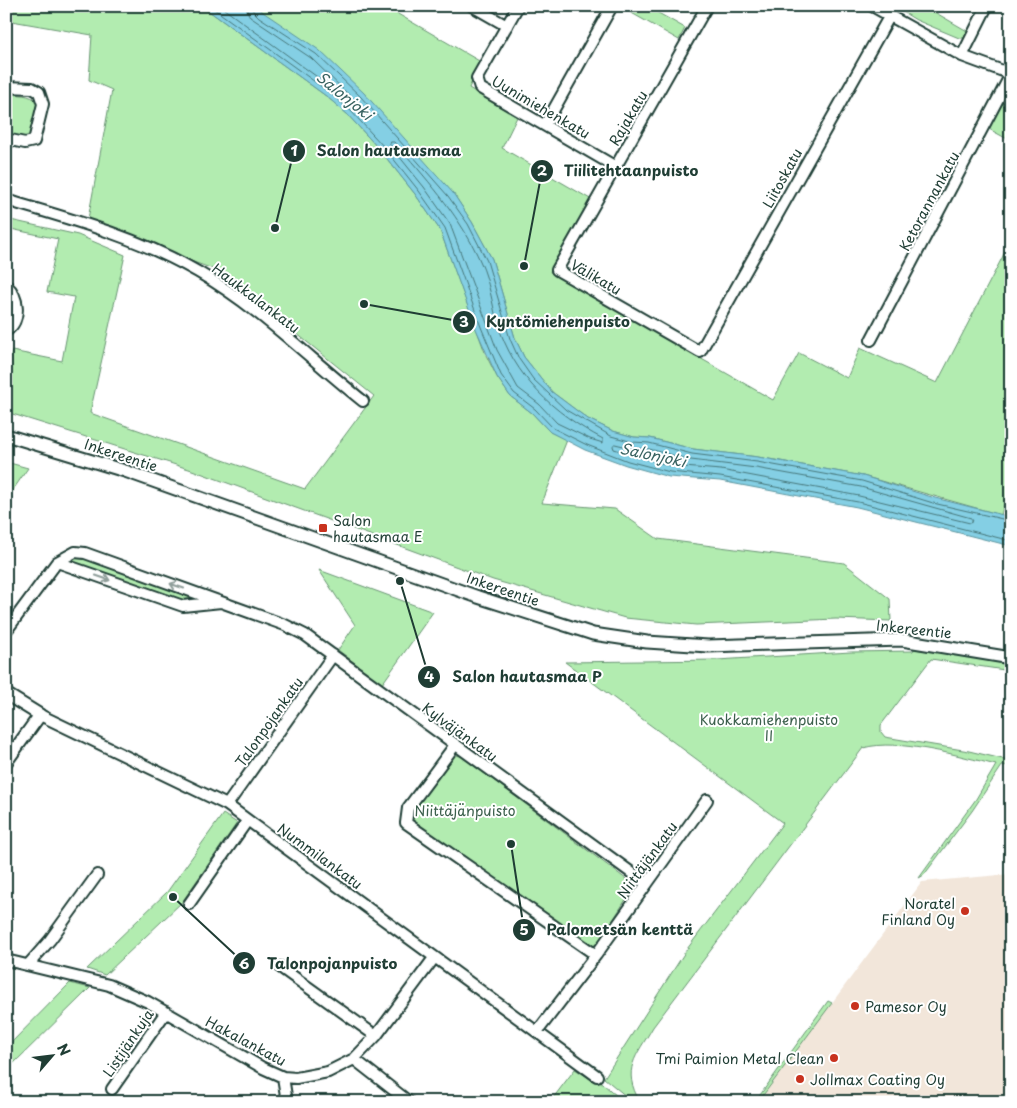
<svg xmlns="http://www.w3.org/2000/svg" width="1017" height="1108" font-family="'Playpen Sans',sans-serif">
  <style>
    .built { fill: #f2e6da }
    .green { fill: #b2ecb0; stroke: #689472 }
    .water { fill: #84cfe4; stroke: #5c959e }
    .lines { fill: none; stroke-linecap: round; stroke-linejoin: round }
    .shore { stroke: #47777a; stroke-width: 1 }
    .minor-casing { stroke: #1f3d34; stroke-width: 14 }
    .tertiary-casing { stroke: #1f3d34; stroke-width: 15 }
    .minor { stroke: #fff; stroke-width: 10 }
    .tertiary { stroke: #fff; stroke-width: 11 }
    .oneway { stroke: #8f9e9a }
    .poi-dot { fill: #c8321e; stroke: #fff; stroke-width: 2 }
    .labels { text-anchor: middle; dominant-baseline: central; stroke-width: 4; stroke-linejoin: round; paint-order: stroke }
    .street-label { font-size: 14px; fill: #1f3d34; stroke: #fff }
    .poi-label { font-size: 14px; fill: #1f3d34; stroke: #fff; text-anchor: start }
    .park-label { font-size: 14px; fill: #3c604d; stroke: #fff }
    .water-label { font-size: 15px; font-style: italic; fill: #386260; stroke: #fff }
    .leader { fill: none; stroke: #1f3d34; stroke-width: 2 }
    .callout-dot { fill: #1f3d34; stroke: #fff; stroke-width: 2 }
    .mark-label { font-size: 15px; text-anchor: middle; font-weight: bold; fill: #fff }
    .callout-label { font-size: 15px; text-anchor: middle; font-weight: bold; fill: #1f3d34; stroke: #fff; stroke-width: 4; stroke-linejoin: round; paint-order: stroke }
  </style>
  <rect width="100%" height="100%" fill="#fff"/>
  <filter id="ink" filterUnits="userSpaceOnUse"><feTurbulence type="fractalNoise" baseFrequency=".02" numOctaves="2"/><feDisplacementMap in="SourceGraphic" scale="10" xChannelSelector="R" yChannelSelector="G"/><feConvolveMatrix kernelMatrix="1 2 1 2 8 2 1 2 1" color-interpolation-filters="sRGB"/></filter>
  <g filter="url(#ink)">
    <path class="built" d="M1011,874V1102H758L922,882Z"/>
    <path class="green" d="M6,6H202L326,96L347,114L380,150L415,194L440,230L486,355L497,377L510,396L532,413L550,432L567,440L542,503L615,509L658,539L844,563L890,599L891,621L836,619L696,625L625,618L493,580L192,470L6,412V371L12,351L62,361L74,297L47,292L58,239L6,228V219L78,235L125,255L90,413L305,489L374,396L219,271L182,258L88,219L112,90L89,80L92,35L6,20Z
      M254,6H384L481,62L469,88L517,117L502,148L592,200L550,272L773,400L799,353L847,378L860,348L937,383L1003,256L1011,231V479L1001,515L863,476L758,457L693,449L650,438L634,437L613,431L588,419L552,392L524,357L515,338L492,259L472,222L453,193Z
      M646,6L685,28L679,40L621,7Z
      M893,6H924L969,32L965,38H959L916,20Z
      M1011,85V141L989,129Z
      M6,95C16,94 31,94 38,102L31,135L25,138L6,135Z
      M6,292C13,301 13,314 6,324Z
      M6,462L28,468L6,500Z
      M75,552L223,602L195,607L57,562Z
      M319,570L433,612L382,684L338,650L355,625Z
      M914,649L960,655L1011,665V671L931,659L881,725V732L885,737L969,751L1011,761V765L1002,766L972,811L924,875L919,878L976,799L996,765C960,756 898,738 863,748L653,1027C636,1057 621,1069 640,1102H633L604,1078L687,949L783,823L565,662L717,660L851,652L913,651Z
      M455,755L461,756L630,882L632,890L599,942L593,946L588,945L410,820L411,812Z
      M223,814L237,823L182,902L105,975L87,969L167,892Z
      M70,983L90,988L9,1068L6,1067V1048Z
      M828,1001L832,1003L758,1102H755Z
      M575,1069L592,1080L596,1078L624,1102H550Z"/>
    <path class="water" d="M202,6H254L319,50L364,93L453,193L472,222L492,259L515,338L524,357L552,392L588,419L613,431L634,437L650,438L693,449L758,457L863,476L935,498L1011,517V546L857,507L720,481L669,477L626,465L585,450L550,432L532,413L510,396L497,377L476,329L440,230L415,194L380,150L347,114L326,96Z"/>
    <g class="lines">
      <path class="shore" d="M210,6L329,92L350,110L384,147L419,191L445,228L481,327L501,375L514,393L535,409L553,428L587,445L628,461L670,472L720,477L858,502L1011,541
        M220,6L346,98H349V95L311,58L250,17L245,6
        M252,6L253,11L259,17L316,54L361,97L448,196L468,224L487,261L510,339L519,359L533,379L566,410L611,436L633,442L649,443L692,454L757,462L862,481L933,503L1011,521
        M391,142H394L400,148C431,184 462,219 481,263C489,281 492,302 497,322C514,377 553,413 603,439V443L590,439L557,423L539,404L518,388L497,350L450,224L424,187L390,145Z
        M615,444L632,448L649,449L691,460L756,468L861,487L971,518L973,521L970,523L859,496L721,470L671,466L614,449L613,446Z"/>
      <g class="minor-casing">
        <path id="minor" d="M472,6L507,26
          M518,6L477,78L480,88L616,167
          M707,6L557,270L700,352L889,17
          M962,56L987,6
          M6,87L32,88L39,92L43,104L34,141L25,143L6,139
          M545,125L612,6
          M6,200C71,219 140,238 198,272C259,307 309,358 363,401
          M6,285C19,296 22,321 6,331
          M871,340L1011,74L962,56L872,6
          M57,562L183,606L221,602
          M6,631L57,562L75,552L85,553L285,625L305,635L647,884
          M40,715L227,805L597,1076
          M455,745L408,808L406,823L596,955
          M227,805L333,655
          M189,904L247,821
          M6,960L109,985L148,1002L263,1068L283,1077L296,1078L328,1072L354,1059L376,1036L434,958
          M28,965L50,940L97,875
          M280,967L376,1036
          M537,1032L596,955L707,800
          M354,1059L409,1102
          M283,1077L287,1102
          M112,1089L166,1012"/>
      </g>
      <g class="tertiary-casing">
        <path id="tertiary" d="M6,435L125,471L478,597L593,634L647,642L708,646L902,640L1011,658
          M6,694L40,715L6,762"/>
      </g>
      <use href="#minor" class="minor"/>
      <use href="#tertiary" class="tertiary"/>
    </g>
    <defs><path id="oneway-shaft" d="M-6 0H5M1.5-3L5.5 0L1.5 3" fill="none" stroke-width="1.6" stroke-linecap="round" stroke-linejoin="round" transform="scale(1.25)"/></defs>
    <g class="oneway">
      <use href="#oneway-shaft" transform="translate(103 578) rotate(19)"/>
      <use href="#oneway-shaft" transform="translate(177 586) rotate(-161)"/>
    </g>
  </g>
  <g class="poi-dot">
    <rect x="318" y="523" width="10" height="10" rx="2.5"/>
    <circle cx="965" cy="911" r="5"/>
    <circle cx="855" cy="1006" r="5"/>
    <circle cx="834" cy="1058" r="5"/>
    <circle cx="800" cy="1079" r="5"/>
  </g>
  <g class="labels">
    <g class="street-label">
      <text transform="translate(541 107) rotate(30)">Uunimiehenkatu</text>
      <text transform="translate(628 118) rotate(-60)">Rajakatu</text>
      <text transform="translate(782 178) rotate(-61)">Liitoskatu</text>
      <text transform="translate(929 201) rotate(-62)">Ketorannankatu</text>
      <text transform="translate(596 277) rotate(30)">Välikatu</text>
      <text transform="translate(256 298) rotate(37)">Haukkalankatu</text>
      <text transform="translate(121 455) rotate(18)">Inkereentie</text>
      <text transform="translate(503 589) rotate(19)">Inkereentie</text>
      <text transform="translate(914 629) rotate(6)">Inkereentie</text>
      <text transform="translate(269 722) rotate(-55)">Talonpojankatu</text>
      <text transform="translate(460 732) rotate(36)">Kylväjänkatu</text>
      <text transform="translate(320 856) rotate(36)">Nummilankatu</text>
      <text transform="translate(647 860) rotate(-54)">Niittäjänkatu</text>
      <text transform="translate(246 1041) rotate(28)">Hakalankatu</text>
      <text transform="translate(128 1043) rotate(-56)">Listijänkuja</text>
    </g>
    <g class="poi-label">
      <text x="333" y="520">Salon<tspan x="333" dy="16">hautasmaa E</tspan></text>
      <text x="955" y="903" text-anchor="end">Noratel<tspan x="955" dy="16">Finland Oy</tspan></text>
      <text x="865" y="1006">Pamesor Oy</text>
      <text x="824" y="1058" text-anchor="end">Tmi Paimion Metal Clean</text>
      <text x="810" y="1079">Jollmax Coating Oy</text>
    </g>
    <g class="park-label">
      <text x="769" y="719">Kuokkamiehenpuisto<tspan x="769" dy="16">II</tspan></text>
      <text x="465" y="810">Niittäjänpuisto</text>
    </g>
    <g class="water-label">
      <text transform="translate(345 95) rotate(39)">Salonjoki</text>
      <text transform="translate(653 454) rotate(12)">Salonjoki</text>
    </g>
  </g>
  <path class="leader" d="M275 228L294 151M524 266L542 171M364 304L464 322M400 581L429 677M511 844L524 930M173 897L244 963"/>
  <g class="callout-dot">
    <circle cx="275" cy="228" r="5"/>
    <circle cx="524" cy="266" r="5"/>
    <circle cx="364" cy="304" r="5"/>
    <circle cx="400" cy="581" r="5"/>
    <circle cx="511" cy="844" r="5"/>
    <circle cx="173" cy="897" r="5"/>
    <circle cx="294" cy="151" r="12"/>
    <circle cx="542" cy="171" r="12"/>
    <circle cx="464" cy="322" r="12"/>
    <circle cx="429" cy="677" r="12"/>
    <circle cx="524" cy="930" r="12"/>
    <circle cx="244" cy="963" r="12"/>
  </g>
  <g class="mark-label">
    <text x="294" y="156">1</text>
    <text x="542" y="176">2</text>
    <text x="464" y="327">3</text>
    <text x="429" y="682">4</text>
    <text x="524" y="935">5</text>
    <text x="244" y="969">6</text>
  </g>
  <g class="callout-label">
    <text x="389" y="156">Salon hautausmaa</text>
    <text x="631" y="176">Tiilitehtaanpuisto</text>
    <text x="558" y="327">Kyntömiehenpuisto</text>
    <text x="527" y="682">Salon hautasmaa P</text>
    <text x="620" y="935">Palometsän kenttä</text>
    <text x="332" y="969">Talonpojanpuisto</text>
  </g>
  <rect width="1017" height="1108" fill="none" stroke="#fff" stroke-width="25"/>
  <rect x="12" y="12" width="992" height="1083" fill="none" stroke="#1f3d34" stroke-width="2" filter="url(#ink)"/>
  <g transform="translate(52 1056) rotate(62)" stroke="#ffffff" stroke-width="4" paint-order="stroke">
  <path d="M0-4L9 19L0 12L-9 19Z" fill="#1f3d34"/>
  <text y="-8" font-size="14" font-weight="bold" text-anchor="middle" fill="#1f3d34">N</text>
  </g>
</svg>
